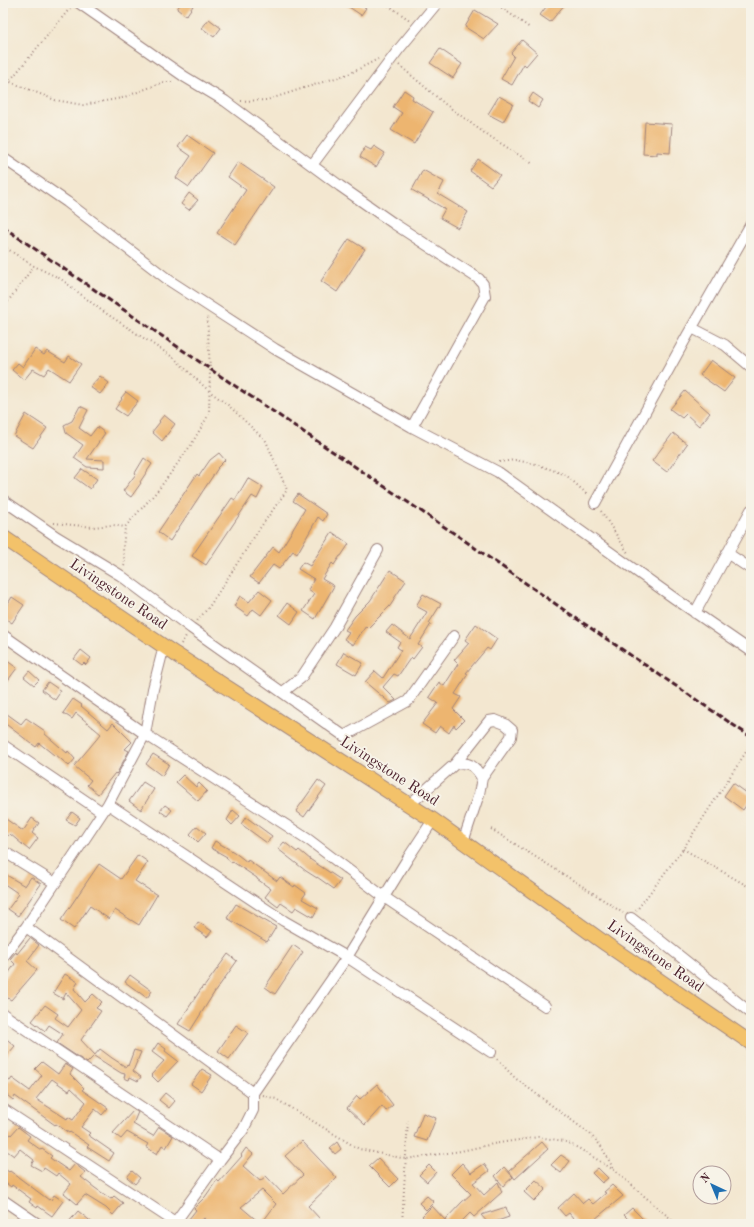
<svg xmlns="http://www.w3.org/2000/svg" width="754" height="1227" font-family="'Old Standard TT',serif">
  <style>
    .building { fill: #edb56f; fill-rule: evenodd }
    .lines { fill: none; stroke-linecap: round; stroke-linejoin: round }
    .minor-casing { stroke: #9e837e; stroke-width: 12 }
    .highway-casing { stroke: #9e837e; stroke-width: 16 }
    .path { stroke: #9e837e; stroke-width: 2; stroke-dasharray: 1 3; stroke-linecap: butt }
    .minor { stroke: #fff; stroke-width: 10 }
    .highway { stroke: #f3c26a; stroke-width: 14 }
    .rail { stroke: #4a1f2b; stroke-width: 3; stroke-dasharray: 6 3; stroke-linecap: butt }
    .labels { text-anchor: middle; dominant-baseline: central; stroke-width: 4; stroke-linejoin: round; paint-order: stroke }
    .street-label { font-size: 15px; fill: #4a1f2b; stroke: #f7f3e8 }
  </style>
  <rect width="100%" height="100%" fill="#f7f3e8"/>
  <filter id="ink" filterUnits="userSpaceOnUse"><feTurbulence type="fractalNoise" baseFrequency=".025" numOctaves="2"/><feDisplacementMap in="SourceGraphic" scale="8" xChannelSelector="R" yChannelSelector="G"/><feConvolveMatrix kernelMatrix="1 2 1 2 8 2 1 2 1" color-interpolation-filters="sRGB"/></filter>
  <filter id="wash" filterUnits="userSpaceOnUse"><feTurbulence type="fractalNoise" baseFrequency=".012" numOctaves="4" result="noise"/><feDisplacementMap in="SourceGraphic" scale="16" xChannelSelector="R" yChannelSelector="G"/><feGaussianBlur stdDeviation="0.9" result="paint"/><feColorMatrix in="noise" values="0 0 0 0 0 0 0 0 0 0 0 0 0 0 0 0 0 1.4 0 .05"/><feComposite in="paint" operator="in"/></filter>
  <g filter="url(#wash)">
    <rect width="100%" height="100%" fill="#f3e7d0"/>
    <g id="blocks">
      <path class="building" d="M181,3H188L193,6L186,16L177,9Z
        M343,3H358L366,8L361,15Z
        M549,3H566L550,22L540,15Z
        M475,10L498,24L484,39L465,27Z
        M209,19L221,28L214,37L202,28Z
        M522,40L537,53L526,66L524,64L512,85L501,79L514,56L511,53Z
        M440,49L462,64L453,78L430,63Z
        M404,90L413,96L412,99L433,112L414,144L391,130L402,113L393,107Z
        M533,93L543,100L538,108L528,101Z
        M499,96L513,104L503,122L488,114Z
        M645,122L672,124L670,153L657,152V155L643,154Z
        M187,135L213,153L189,187L176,178L191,156L178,147Z
        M374,146L385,153L376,167L360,157L365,147L371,150Z
        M478,159L500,175L491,186L470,171Z
        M238,162L274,187L235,245L217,233L246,190L228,177Z
        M423,170L444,182L438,194L468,212L458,228L440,218L445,209L412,190Z
        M189,193L198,200L189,210L181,204Z
        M349,239L365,249L337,292L321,281Z
        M35,349L44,355L47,351L65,362L69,356L81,364L69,381L49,368L44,375L33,369L24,380L12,370L18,363L23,367Z
        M711,360L735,378L724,392L700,375Z
        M100,376L109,383L100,394L90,387Z
        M685,391L710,413L699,426L686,414L682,418L670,409Z
        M126,392L138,401L126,416L115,409L122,399L121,398Z
        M80,406L88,410L79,428L90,436L97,427L105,433L87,459L104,460V468L87,467L74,458L83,445L66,433L64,425L72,421Z
        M26,414L47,428L33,448L14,436Z
        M164,415L175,424L162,441L152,432L160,422L159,421Z
        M673,433L687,444L667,472L652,461Z
        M219,453L225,460L217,468H218L170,541L158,532L197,474L199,476L210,460Z
        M144,458L152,464L140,482L141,483L131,497L123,491L136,474L135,473Z
        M82,469L97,479L90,489L75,478Z
        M248,478L263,487L257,499L252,496L206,565L192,556L232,498L235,500Z
        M298,494L327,514L323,521L318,517L297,554L293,551L279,569L273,565L259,583L250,577L273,547L279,552L292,531L305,509L293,501Z
        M332,532L349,544L341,556H340L334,565L332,563L322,579L334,586L315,619L303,611L314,594L308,590L314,579L298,569L303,562L310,566Z
        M390,570L406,581L393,600H394L390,606L368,628L366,626L353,645L344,639L349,632L345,630L355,616L370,601Z
        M259,590L272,600L261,615L253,609L248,616L234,606L240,596L249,602Z
        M423,594L441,604L429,623L431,624L418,645L422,647L413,659L411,657L398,676L394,674L383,687L396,700L390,703L365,682L375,671L383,678L401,650L397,647L400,642L386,632L392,625L410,639L427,612L416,606Z
        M12,597L24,605L12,623L3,617V611Z
        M287,603L299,612L291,624L279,615Z
        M476,624L497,639L490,650L487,648L466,673L468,674L455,694L461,697L453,709L464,720L456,728L454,725L449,733L440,726L435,733L422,724L438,703L429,697L439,682L444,686L458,664L454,660L469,643L465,640Z
        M81,650L91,658L86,665L84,663L82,665L74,659Z
        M344,652L363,663L356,675L337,664Z
        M3,658L17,668L3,687Z
        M29,671L39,680L34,685L24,677Z
        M48,682L61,691L55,700L42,690Z
        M73,699L82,705L81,706L108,729L113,723L132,742L125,749L129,751L117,773L116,774L115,773L98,794L87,785L91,780L74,766L101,734L76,713L72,719L63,713Z
        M3,711L21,724L26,718L45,731V734L67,753L68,751L75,759L69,766L55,754L54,755L39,743L36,747L3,722Z
        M153,754L169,764L162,776L146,764Z
        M183,775L196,787L199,783L207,791L198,801L176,782Z
        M318,780L326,786L304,817L296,811Z
        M143,782L154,789L141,810L129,801Z
        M733,783L751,796V798L743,810L724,796Z
        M165,805L172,810L167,816L160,811Z
        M233,810L240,816L232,825L227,820Z
        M72,812L80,818L75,825L66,820Z
        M3,817L23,831L32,818L39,823L32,833L38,838L29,850L10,834L8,836L3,832Z
        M246,817L272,836L267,843L241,824Z
        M197,826L206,833L198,842L190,834Z
        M215,841L234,852L247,862L248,860L277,881L280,877L294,887L295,885L306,893L302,899L318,908L313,917L296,907L293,911L281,903L278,907L265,897L271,889L257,879V878L233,862L232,863L226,858L227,857L211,848Z
        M284,842L297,852L299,850L311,860L341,880L334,889L317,877V878L306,871L278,849Z
        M138,855L148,862L135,881L157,895L139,925L115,910L109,919L90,906L74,929L61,920L99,864L121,879Z
        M3,873L25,886L31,877L41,884L18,916L8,909L19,894L3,883Z
        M236,904L276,927L267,942L227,918Z
        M198,922L212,931L207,937L194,928Z
        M30,938L39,945L27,961L37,970L11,1000L3,995V981L15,964L10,959L16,952L17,954Z
        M293,945L303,952L275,994L265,987Z
        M228,954L237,961L214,993L190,1031L178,1024L203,986L204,987Z
        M65,974L78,982L74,989L85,1002L93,994L102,1002L96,1008L101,1011L81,1040L95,1055L87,1063L57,1043L63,1034L49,1025L45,1031L32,1021L45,1005L58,1014L55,1018L68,1027L81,1010L66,993L63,999L53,993Z
        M130,975L152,991L147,998L125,982Z
        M236,1025L248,1033L229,1059L218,1051Z
        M3,1036L15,1046L3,1060Z
        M158,1043L166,1049L165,1051L178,1061L158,1082L151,1075L164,1061L152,1052Z
        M100,1049L112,1058L126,1067L127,1065L128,1066L134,1050L141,1052L133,1071L141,1077L138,1081L130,1077L129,1080L124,1078L125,1074L121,1073L94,1056Z
        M42,1062L58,1074L65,1064L73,1069L70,1074L84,1088L82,1090L108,1108L102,1115L95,1109L81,1127L90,1133L88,1135L114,1153L109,1161L87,1147L89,1145L70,1132L69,1133L56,1124L55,1125L15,1096L13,1100L3,1092V1077L10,1081L12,1078L30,1091L42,1075L35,1069ZM52,1079L69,1091L71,1088L86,1102L73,1120L68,1117L67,1119L36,1099Z
        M202,1069L212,1075L201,1091L191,1084Z
        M377,1084L393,1105L386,1111L382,1106L365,1125L347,1108L357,1096L360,1099Z
        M165,1093L175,1101L169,1108L159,1100Z
        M134,1110L138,1112L133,1124L153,1136L159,1127L173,1136L166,1148L162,1145L157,1154L146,1147L148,1144L127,1132L121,1139L113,1133Z
        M423,1113L436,1118L427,1141L414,1137Z
        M18,1127L30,1136L27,1140L41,1150L42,1149L52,1156L50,1158L69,1171L75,1164L85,1172L81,1177L95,1188L111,1199L114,1196L123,1203L113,1215L106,1208L85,1195L77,1204L64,1193L71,1184L58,1173L56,1176L44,1168L42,1171L31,1165L34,1160L20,1149L14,1156L3,1148V1129L11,1135Z
        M302,1141L337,1178L308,1206L320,1219L314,1224H211L204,1218L199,1224H185L196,1210L194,1208L205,1197L217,1180L219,1182L242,1156L241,1155L246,1148L253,1154L243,1166L260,1181L266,1176L283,1194L303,1175L285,1156ZM262,1190L276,1204L261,1224L241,1207Z
        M337,1142L341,1149L335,1154L330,1148Z
        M542,1142L548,1149L515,1179L509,1171Z
        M561,1155L570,1161L561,1173L551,1165Z
        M378,1158L398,1179L390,1187L369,1166Z
        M462,1163L471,1173L484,1164L489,1171L473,1183L484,1195L498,1182L502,1192L474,1217L470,1213L459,1224H430L422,1216L432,1206L445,1220L462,1202L471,1194L451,1174Z
        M429,1165L436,1172L427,1182L419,1175Z
        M504,1167L513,1177L503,1186L495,1176Z
        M3,1168L9,1172L10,1171L49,1200L50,1199L51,1200L54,1195L63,1201L52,1216L38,1206L37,1208L29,1202L31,1199L12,1185L11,1187L3,1181Z
        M598,1168L608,1178L602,1183L592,1173Z
        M132,1171L140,1178L135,1184L127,1177Z
        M536,1180L546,1189L534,1201L524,1192Z
        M612,1185L623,1196L589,1224H578L569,1213L565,1216L558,1208L574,1193L583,1203L588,1199L593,1204L606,1193L604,1192Z
        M427,1196L434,1202L426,1210L419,1203Z
        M506,1207L509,1217L489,1224L481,1215Z
        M632,1208L648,1224H633L624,1215Z
        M78,1211L94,1224H67Z"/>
    </g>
  </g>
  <g filter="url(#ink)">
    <use href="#blocks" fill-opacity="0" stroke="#9e837e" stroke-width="1"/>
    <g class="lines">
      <g class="minor-casing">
        <path id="minor" d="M3,158L67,202L170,281L275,349L412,427L485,296L483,284L479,279L393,223L340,186L225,101L185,77L79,3
          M312,165L399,49L437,3
          M692,328L725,345L751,367
          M412,427L498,472L674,598L751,651
          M3,500L57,537L120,575L191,628L344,736L408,701L454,636
          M595,503L687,336L751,224
          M727,553L751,569
          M695,613L751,510
          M3,635L145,734L309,840L384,897L545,1006
          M283,692L301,678L335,627L378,550
          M3,745L102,812
          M455,764L489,721L495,720L505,724L512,730L511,737L482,778
          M108,804L284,921L347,957L491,1052
          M409,805L455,764C469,761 475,766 482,778L479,794L463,842
          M3,851L55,883
          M631,918L657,938L751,1013
          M26,927L253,1093
          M3,957L26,927L108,804L145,734L153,689L164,646
          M3,1014L220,1160
          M3,1109L175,1222
          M3,1200L38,1224
          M174,1224L220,1160L243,1130L253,1110V1093L347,957L408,858L433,820"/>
      </g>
      <g class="highway-casing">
        <path id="highway" d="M3,537L175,654L433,820L606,944L751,1043"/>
      </g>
      <path class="path" d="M385,3L411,21
        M495,3L530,28
        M399,65L445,104L483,132L533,164
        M3,83L8,81L55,100L83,105L122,98L164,82H174
        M3,89L71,7
        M241,101L267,100L351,73L378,59
        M3,246L34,266L61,279L101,310L174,358L209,391L228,405L266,441L287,490L260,528L209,607L197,621
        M3,308L34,266
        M499,462L515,460L536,464L566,475L588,495
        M601,511L628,553
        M54,523L93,527L113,525L125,527L159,489L191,445L209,414L210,369L207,315
        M124,566L125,564L123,549L125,527
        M181,644L186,636
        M491,829L590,891L623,913
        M683,849L751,888
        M636,911L683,849L748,749
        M614,936L624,925
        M497,1059L515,1078L590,1134L601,1146L613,1168
        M263,1095L276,1099L359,1149L406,1159L461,1151L493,1144L538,1137L564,1141L580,1149L614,1170L665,1214L678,1224
        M402,1224L408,1120"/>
      <use href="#minor" class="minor"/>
      <use href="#highway" class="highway"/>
      <path class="rail" d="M3,227L210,369L458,536L567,612L751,737"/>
    </g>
  </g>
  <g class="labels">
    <g class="street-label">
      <text transform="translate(118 595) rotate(34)">Livingstone Road</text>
      <text transform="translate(389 772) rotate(33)">Livingstone Road</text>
      <text transform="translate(655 957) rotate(35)">Livingstone Road</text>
    </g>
  </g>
  <rect width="754" height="1227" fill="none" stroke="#f7f3e8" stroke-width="16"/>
  <g transform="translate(712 1185) rotate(316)"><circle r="19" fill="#f7f3e8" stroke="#b29e9c"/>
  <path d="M0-3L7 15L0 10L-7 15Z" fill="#1f6fb2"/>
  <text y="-6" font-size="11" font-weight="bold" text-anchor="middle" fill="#4a1f2b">N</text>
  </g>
</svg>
